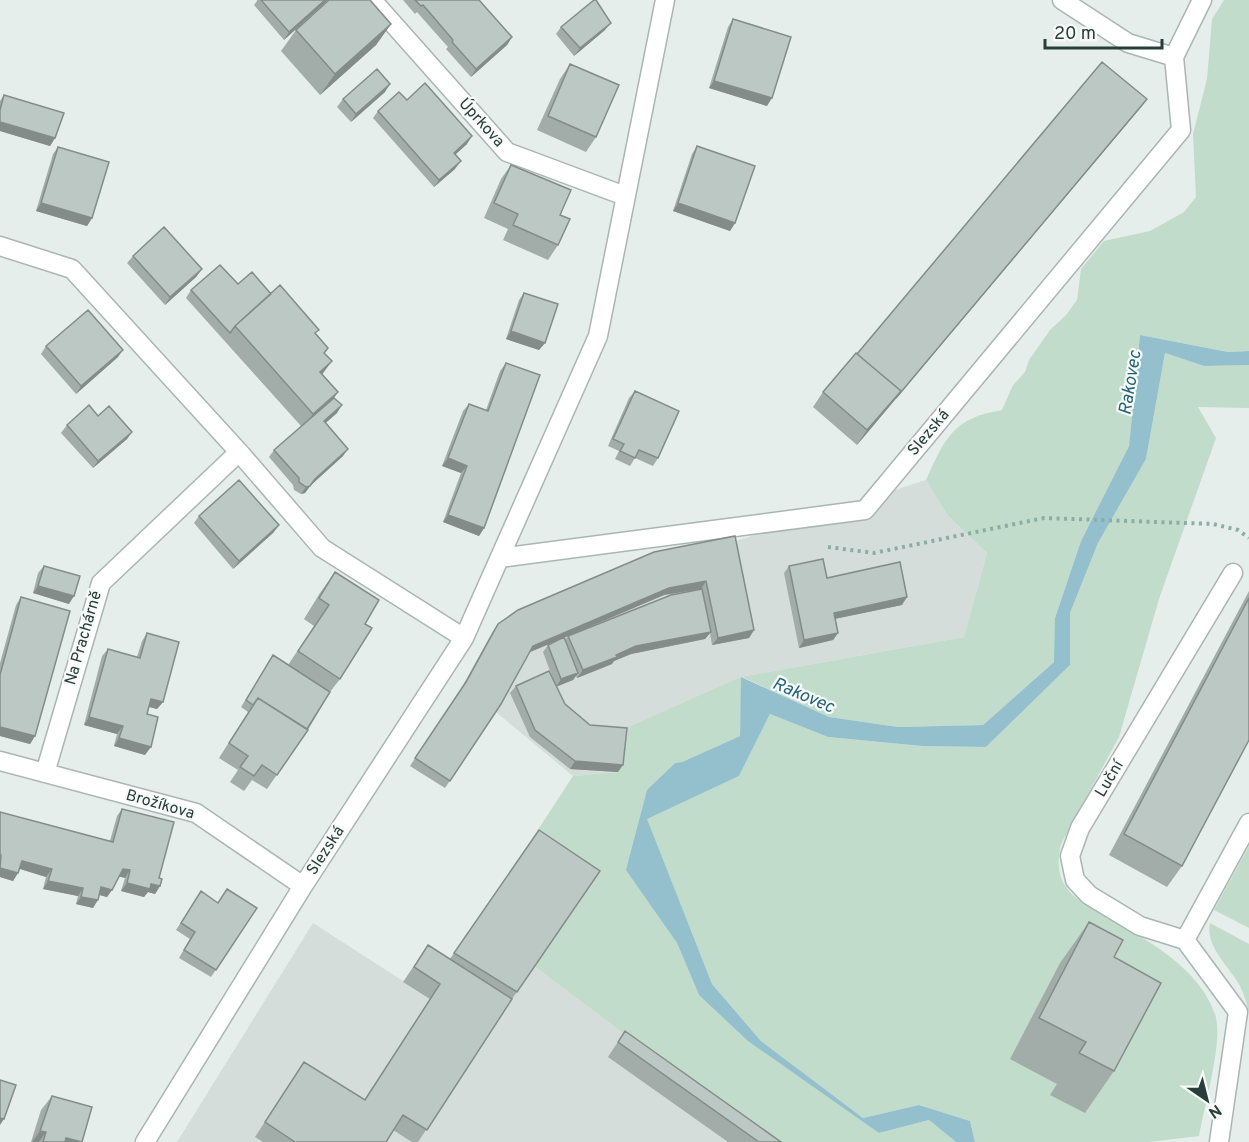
<svg xmlns="http://www.w3.org/2000/svg" width="1249" height="1142" font-family="Overpass,sans-serif">
  <style>
    .built { fill: #d4ddda }
    .green { fill: #c2dccb }
    .water { fill: #94c0cd }
    .lines { fill: none; stroke-linecap: round; stroke-linejoin: round }
    .street-casing { stroke: #a9b6b2; stroke-width: 21 }
    .path { stroke: #8aaea5; stroke-width: 4; stroke-dasharray: 3 4.5; stroke-linecap: butt }
    .street { stroke: #fff; stroke-width: 18 }
    .wall { fill: #a2aca9; fill-rule: evenodd }
    .shaded-wall { fill: #848c89 }
    .building { fill: #bcc8c4; stroke: #848c89; stroke-width: 1.5 }
    .labels { text-anchor: middle; dominant-baseline: central; stroke-width: 4.5; stroke-linejoin: round; paint-order: stroke }
    .street-label { font-size: 16px; fill: #273e39; stroke: #f7faf9 }
    .water-label { font-size: 18px; font-style: italic; fill: #266375; stroke: #f7faf9 }
  </style>
  <rect width="100%" height="100%" fill="#e6eeeb"/>
  <path class="built" d="M926,480L948,516L987,553L964,637L741,677L618,772L573,776L496,712L445,788L410,766L461,689L493,631L730,543Z
    M524,851L534,966L768,1142H177L313,923L403,981L440,973Z"/>
  <path class="green" d="M1224,0H1249V351L1228,352L1140,335L1129,446L1081,541L1055,618V661L983,725L898,727L829,717L742,677L740,736L682,762L675,763L647,791L627,870L677,943L699,995L879,1133L929,1120L956,1142H768L534,966L524,851L573,776L618,772L622,730L741,677L964,637L987,553L948,516L926,480C945,438 953,418 1002,410L1013,385L1025,372L1029,360L1050,330L1066,315L1077,300L1081,269L1104,241L1150,231L1184,212L1196,197L1193,134L1207,79L1212,19Z
    M1165,353L1204,366L1249,365V408L1198,407L1216,438L1159,599L1119,737L1061,844C1058,857 1057,872 1064,884C1072,898 1090,907 1104,915C1145,939 1198,966 1215,1014C1224,1040 1204,1107 1199,1136L1149,1142H975L970,1121L919,1105L863,1118L761,1041L712,984L646,819L739,776L770,714L828,737L922,746L986,747L1070,665V613L1098,543L1146,459Z
    M1249,846V928L1214,910Z
    M1210,923L1249,944V1013C1247,1004 1244,994 1240,986C1229,966 1205,947 1210,923Z"/>
  <path class="water" d="M1140,335L1228,352L1249,351V365L1204,366L1165,353L1146,459L1098,543L1070,613V665L986,747L922,746L828,737L770,714L739,776L647,819L712,984L761,1041L863,1118L919,1105L970,1121L975,1142H956L929,1120L879,1133L748,1041L699,995L677,943L626,870L647,790L675,763L682,762L740,736L741,677L829,717L898,727L983,725L1054,662L1055,618L1081,541L1129,446Z"/>
  <g class="lines">
    <g class="street-casing">
      <path id="street" d="M372,0L507,152L625,196
        M1062,0L1128,43L1174,57
        M0,246L72,269L239,452L322,548L464,638
        M500,558L865,510L1181,130L1174,57L1202,0
        M0,761L196,813L303,886
        M45,773L101,583L239,452
        M1185,940L1249,823
        M145,1142L303,886L464,638L598,336L665,0
        M1219,1142L1238,1012L1185,940L1140,926L1089,895L1075,880L1070,856L1080,828L1233,573"/>
    </g>
    <path class="path" d="M828,547L874,553L1044,518L1213,524L1238,530L1249,538"/>
    <use href="#street" class="street"/>
  </g>
  <path class="wall" d="M257,0H328L284,40L254,5L257,1Z
    M403,0H479L512,37L507,45L471,77L446,49L448,47L431,28L417,12L415,14Z
    M733,19L767,106L709,88L728,27Z
    M391,24L376,45L320,95L281,51L296,30Z
    M561,27L605,30L574,56L556,34Z
    M570,64L596,137L586,152L537,130L560,79Z
    M385,92L351,122L337,107L343,99Z
    M4,95L55,138L50,146L0,131V101Z
    M407,100L467,144L455,155V169L434,187L373,118L378,111Z
    M1141,107L857,445L813,407L823,392L857,354Z
    M697,146L735,223L730,231L673,211L692,154Z
    M58,147L92,218L87,226L36,211L53,154Z
    M511,165L560,215L558,245L548,260L503,240L508,229L484,218L501,179Z
    M133,256L202,269L196,277L165,305L127,263Z
    M238,284L271,294L316,334L328,348L324,353L322,375L333,399L337,413L325,423L343,456L311,485L305,493L301,494L294,490L293,485L269,457L274,450L301,426L186,298L191,290Z
    M524,293L545,343L539,350L506,339L519,300Z
    M46,346L118,357L76,394L41,354Z
    M506,363L484,528L479,536L443,522L461,473L442,466L463,411L469,404L486,410L500,371Z
    M635,391L658,458L653,466L635,458L630,466L615,459L619,451L608,446L629,398Z
    M98,416L132,432L127,439L93,468L61,433L67,425Z
    M199,516L279,525L273,533L233,569L194,523Z
    M735,536L754,630L749,638L712,645L710,633L705,639L631,654L614,661L612,664L577,678L576,676L573,680L556,686L565,704L618,772L570,769L530,737L510,693L516,686L553,679L543,652L548,645L554,642L529,652L501,704L445,788L410,766L461,689L493,631L498,624ZM698,589L568,636L565,640L564,638L664,595Z
    M44,566L69,604L33,593L38,573Z
    M789,566L827,578L902,605L835,619L838,633L833,640L799,648L784,573Z
    M335,572L365,624L340,679L330,692L308,730L267,789L252,780L244,791L230,782L238,770L219,758L248,712L241,707L273,655L288,665L314,626L304,619L320,593Z
    M1249,591V740L1182,866L1167,887L1109,855Z
    M21,597L35,736L30,744L0,736V663L16,605Z
    M147,633L163,702L157,709L149,707L147,714L145,755L114,746L117,734L84,725L102,656L108,649L137,657L142,641Z
    M122,809L159,878L160,886L155,894L148,892L144,897L121,891L125,878L119,876L112,890L107,897L99,895L93,908L76,904L78,896L43,889L46,877L20,869L13,881L0,877V812L110,841L117,816Z
    M539,830L600,871L512,999L418,1142H412L393,1130L386,1142H263L255,1137L304,1062L364,1100L430,999L403,982L428,945L450,959Z
    M196,899L257,908L211,977L179,958L190,939L176,930Z
    M1089,922L1114,957V1071L1085,1113L1050,1095L1057,1084L1010,1059L1060,963Z
    M625,1031L781,1142H728L608,1057Z
    M52,1096L82,1142H31L41,1110Z"/>
  <path class="shaded-wall" d="M325,0H328L284,40L289,32Z
    M611,23L605,30L574,56L580,48Z
    M391,24L376,45L320,95L335,74Z
    M512,37L507,45L471,77L476,69Z
    M714,81L772,98L767,106L709,88Z
    M390,84L385,92L351,122L356,114Z
    M1147,99L1141,107L857,445L867,430Z
    M0,122L55,138L50,146L0,131Z
    M472,136L467,144L448,161L454,153Z
    M461,161L455,169L434,187L439,180Z
    M41,203L92,218L87,226L36,211Z
    M678,203L735,223L730,231L673,211Z
    M202,269L196,277L165,305L170,297Z
    M511,331L545,343L539,350L506,339Z
    M123,350L118,357L76,394L81,386Z
    M332,361L321,376L320,372Z
    M338,392L328,407L303,428L313,414Z
    M342,405L337,413L319,429L324,421Z
    M132,432L127,439L93,468L98,461Z
    M348,449L343,456L310,486L305,493L301,494L306,487L315,479Z
    M448,458L467,466L461,473L442,466Z
    M448,515L484,528L479,536L443,522Z
    M279,525L273,533L233,569L239,561Z
    M706,581L701,589L664,595L528,653L533,646L669,588Z
    M38,586L74,596L69,604L33,593Z
    M907,597L902,605L829,620L834,613Z
    M754,630L749,638L712,645L718,638Z
    M711,632L705,639L631,654L614,661L612,664L577,678L583,670L636,646Z
    M838,633L833,640L799,648L804,640Z
    M578,673L573,680L556,687L561,679Z
    M151,699L163,702L157,709L146,706Z
    M89,717L123,726L117,734L84,725Z
    M0,727L35,736L30,744L0,736Z
    M119,738L151,747L145,755L114,746Z
    M575,761L623,765L618,772L570,769Z
    M22,861L52,869L46,877L17,868Z
    M0,868L18,873L13,881L0,877Z
    M123,869L130,870L125,878L117,876Z
    M48,881L83,888L78,896L43,889Z
    M127,883L151,884L160,886L155,894L148,892L144,897L121,891Z
    M101,887L112,890L107,897L96,894Z
    M81,897L98,900L93,908L76,904Z
    M0,1118L4,1119L0,1125Z
    M40,1131L46,1132L39,1142H32Z
    M66,1138L79,1142H63Z"/>
  <path class="building" d="M261,0H325L289,32Z
    M329,0H370L391,24L335,74L296,30Z
    M415,0H479L512,37L476,69L452,42L453,40L436,20L423,5L421,6Z
    M594,0H596L611,23L580,48L561,27Z
    M733,19L791,37L772,98L714,81Z
    M1102,62L1147,99L896,398L901,391L857,354Z
    M570,64L619,85L596,137L548,116Z
    M377,69L390,84L356,114L343,99Z
    M425,83L472,136L454,153L461,161L439,180L378,111L399,92L407,100Z
    M4,95L64,113L55,138L0,122V110Z
    M697,146L755,166L735,223L678,203Z
    M58,147L109,162L92,218L41,203Z
    M511,165L571,190L560,215L570,219L558,245L513,225L518,214L494,203Z
    M164,227L202,269L170,297L133,256Z
    M220,265L238,284L252,272L271,294L235,326L230,333L191,290Z
    M280,285L319,330L315,333L328,348L324,353L332,361L320,372L338,392L313,414L235,326Z
    M524,293L558,304L545,343L511,331Z
    M88,310L123,350L81,386L46,346Z
    M856,353L901,391L867,430L823,392Z
    M506,363L540,375L484,528L448,515L467,466L448,458L469,404L488,411Z
    M635,391L679,411L658,458L639,450L635,458L620,451L624,444L613,439Z
    M334,398L342,405L324,421L348,449L315,479L310,486L306,487L299,482V478L274,450Z
    M89,405L98,416L109,406L132,432L98,461L67,425Z
    M239,480L279,525L239,561L199,516Z
    M735,536L754,630L718,638L706,581L669,588L533,646L501,704L450,781L415,758L466,682L498,624L518,610L654,552Z
    M823,559L827,578L900,562L907,597L834,613L838,633L804,640L789,566Z
    M44,566L80,576L74,596L38,586Z
    M335,572L379,600L365,624L372,628L340,679L298,651L329,605L319,598Z
    M702,589L711,632L636,646L616,655L617,657L583,670L568,636L671,595Z
    M21,597L70,611L35,736L0,727V675Z
    M1249,598V740L1182,866L1124,834Z
    M147,633L179,642L163,702L151,699L147,714L158,717L151,747L119,738L123,726L89,717L108,649L140,658Z
    M564,637L578,673L561,679L548,645Z
    M273,655L330,692L307,729L258,698L253,705L246,700Z
    M549,671L565,704L590,725L627,728L623,765L575,761L535,730L516,686Z
    M258,698L308,730L277,775L262,765L254,776L240,767L248,756L229,743Z
    M122,809L174,822L159,878L162,879L160,886L151,884L150,889L127,883L130,870L123,869L112,890L101,887L98,900L81,897L83,888L48,881L52,869L22,861L18,873L0,868L1,855L0,854V812L113,842Z
    M539,830L600,871L517,992L454,953Z
    M227,889L257,908L216,970L184,950L195,932L181,923L201,891L218,903Z
    M1089,922L1123,940L1114,957L1161,983L1114,1071L1079,1053L1086,1042L1039,1018Z
    M428,945L512,999L427,1130L403,1115L386,1142H295L265,1122L304,1062L365,1100L440,984L414,967Z
    M625,1031L781,1142H759L618,1042Z
    M0,1080L16,1085L4,1119L0,1118Z
    M52,1096L92,1107L82,1142L66,1138L65,1142H43L46,1132L40,1131Z"/>
  <g class="labels">
    <g class="street-label">
      <text transform="translate(481 123) rotate(48)">Úprkova</text>
      <text transform="translate(929 433) rotate(-50)">Slezská</text>
      <text transform="translate(84 638) rotate(-74)">Na Prachárně</text>
      <text transform="translate(1110 779) rotate(-59)">Luční</text>
      <text transform="translate(160 805) rotate(16)">Brožíkova</text>
      <text transform="translate(326 851) rotate(-57)">Slezská</text>
    </g>
    <g class="water-label">
      <text transform="translate(1131 383) rotate(-81)">Rakovec</text>
      <text transform="translate(803 696) rotate(23)">Rakovec</text>
    </g>
  </g>
  <g transform="translate(1207 1100) rotate(145)" stroke="#f7faf9" stroke-width="4.5" paint-order="stroke">
  <path d="M0-4.5L10 22L0 15L-10 22Z" fill="#273e39"/>
  <text y="-9" font-size="16" font-weight="bold" text-anchor="middle" fill="#273e39">N</text>
  </g>
  <path d="M1045 39v9h117v-9" fill="none" stroke="#273e39" stroke-width="3"/>
  <text x="1054" y="39" font-size="18" fill="#273e39" stroke="#f7faf9" stroke-width="4.5" paint-order="stroke">20 m</text>
</svg>
